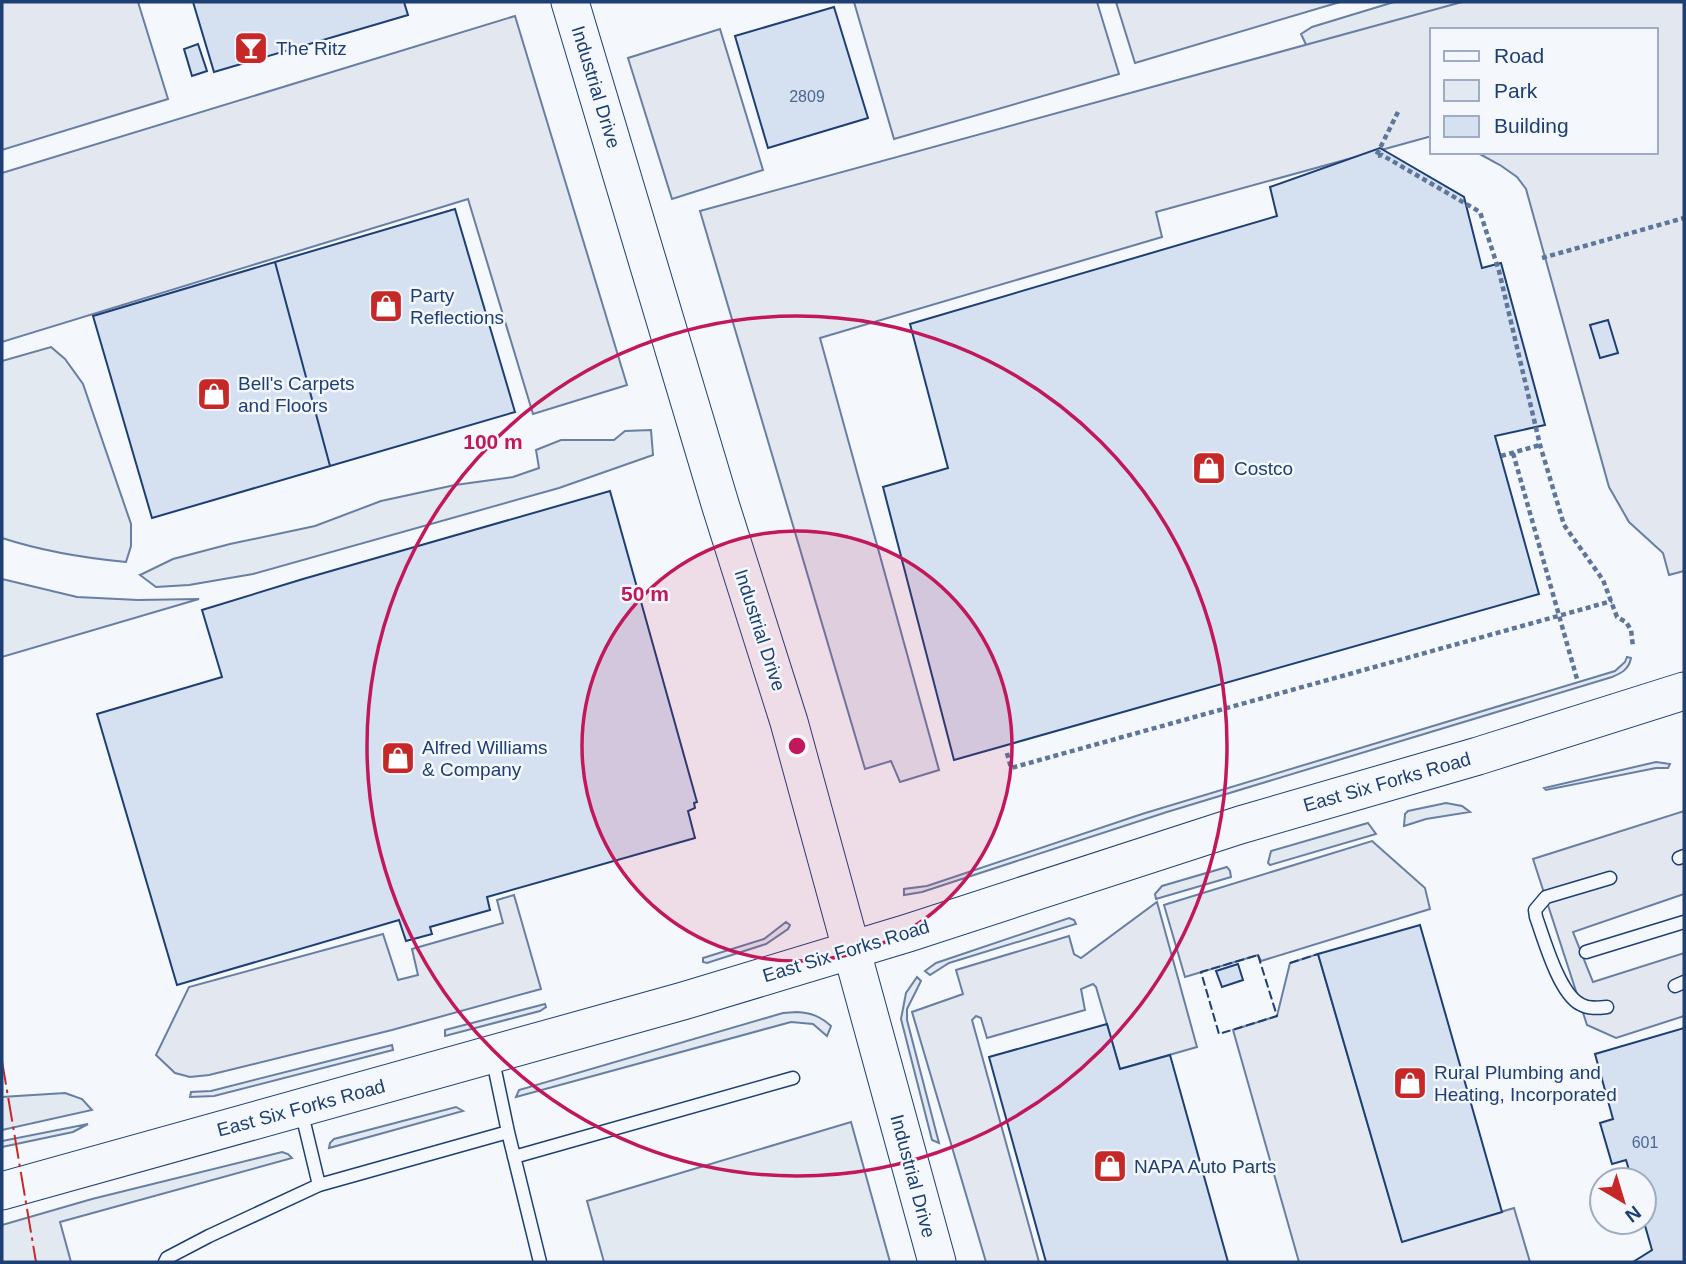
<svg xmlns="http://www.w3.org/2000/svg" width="1686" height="1264" font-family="Helvetica,sans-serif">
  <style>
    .green { fill: #e3e9f0; stroke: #687fa3; stroke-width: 2 }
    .parking { fill: #e3e8f0; stroke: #687fa3; stroke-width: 2 }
    .building { fill: #d5e0f0; stroke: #1d3f73; stroke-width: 2 }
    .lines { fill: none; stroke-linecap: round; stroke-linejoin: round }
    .lane-casing { stroke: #1d3f73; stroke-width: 15 }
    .secondary-casing { stroke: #1d3f73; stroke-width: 39 }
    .path { stroke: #5e769c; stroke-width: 4.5; stroke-dasharray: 5 3.5; stroke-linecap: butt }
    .lane { stroke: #f4f7fb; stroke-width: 12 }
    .secondary { stroke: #f4f7fb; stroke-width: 37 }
    .fence { stroke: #1d3f73; stroke-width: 2; stroke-dasharray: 9 3.5; stroke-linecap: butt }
    .power { stroke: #c62828; stroke-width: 2; stroke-dasharray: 24 5 3.5 5; stroke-linecap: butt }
    .ring { fill: none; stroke: #c2185b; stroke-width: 3.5 }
    .labels { text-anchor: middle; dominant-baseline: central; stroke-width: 5; stroke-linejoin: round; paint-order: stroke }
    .number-label { font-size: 16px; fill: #4b6792 }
    .poi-label { font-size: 19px; fill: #1d3f73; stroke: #f4f7fb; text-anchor: start }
    .street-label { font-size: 19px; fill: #1d3f73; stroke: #f4f7fb }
    .centre { fill: #c2185b; stroke: #f4f7fb; stroke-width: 3.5 }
    .ring-label { font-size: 21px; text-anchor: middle; font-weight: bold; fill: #c2185b; stroke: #f4f7fb; stroke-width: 5; stroke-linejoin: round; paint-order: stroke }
  </style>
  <rect width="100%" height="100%" fill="#f4f7fb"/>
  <path class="green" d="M1394,2H1546L1432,30L1311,55L1301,34L1312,27Z
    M51,347L65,359L83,384L131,524V546L126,562C84,558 42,551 2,538V361Z
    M651,430L653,455L559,488L253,574L189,585L156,587L140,575L173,559L230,544L315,526L381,501L455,485L513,477L539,468L536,450L561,440H614L625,431Z
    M2,579L77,597L138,600L199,599L2,657Z
    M1627,657L1631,658C1629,669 1622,673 1612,677L1167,812L922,892L904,895V889L927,886L1142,814L1615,671L1625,662Z
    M1656,762L1670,764L1668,768H1656L1546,790L1544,788Z
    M1446,803L1462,806L1470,812L1426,819L1404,826L1405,814L1408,811Z
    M1368,823L1376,834L1270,865L1268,863L1271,851Z
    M1227,867L1230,871L1231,877L1156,899L1155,894L1162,886Z
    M1069,918L1074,920L1076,924L949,963L930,975L925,971L936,963Z
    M786,922L790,925L788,929L766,944L707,963L703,962V958L764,939Z
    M917,977L921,981L907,1009V1020L939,1143L932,1140L901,1019L906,993Z
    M545,1004L546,1007L540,1011L445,1036V1030Z
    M797,1012C811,1013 820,1016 831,1026L827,1036L813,1024L791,1022L516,1097L519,1090L783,1013Z
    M392,1045L393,1050L214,1096L190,1097L191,1092L211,1091Z
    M65,1093L82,1099L92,1110L2,1130V1097Z
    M456,1107L463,1111L329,1148L330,1143L334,1139Z
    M851,1122L890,1262H604L587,1201Z
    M88,1124L73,1132L2,1147V1141Z
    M282,1152L288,1154L292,1158L60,1222L71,1262H2V1225L92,1199Z"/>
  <path class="parking" d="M2,2H138L168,99L2,150Z
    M854,2H1097L1119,74L894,139Z
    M1116,2H1340L1135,63Z
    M1462,2H1684V571L1669,575L1663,553L1629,522L1609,487L1526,189L1517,177L1500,165L1476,152H1656V30H1432V136L1156,212L1162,237L820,338L939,770L900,782L891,761L865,769L700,211Z
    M515,16L627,385L533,414L468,199L2,342V173Z
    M720,29L763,170L672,199L628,58Z
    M1684,811V894L1573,932L1593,982L1684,953V1016L1616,1038L1587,1025L1533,859Z
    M1372,841L1425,888L1430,909L1261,961L1258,955L1185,977L1164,905Z
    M514,895L541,989L392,1030L209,1075L190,1077L175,1073L156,1055L189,987L383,934L398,980L418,975L412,949L503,923L497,900Z
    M1157,902L1197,1047L1120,1069L1096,987L1093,984L1081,989L1085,1010L987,1038L981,1018L976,1016L972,1020L1039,1262H986L912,1012L963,994L956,970L1069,936L1074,954L1081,958Z
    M1318,954L1402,1241L1514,1208L1530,1262H1299L1233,1030L1277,1016L1290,963Z"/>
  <path class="building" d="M193,2H404L408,15L214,72Z
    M834,7L868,118L768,148L735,36Z
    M198,44L207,71L192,76L184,49Z
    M1380,148L1464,197L1482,268L1501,263L1545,425L1495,436L1539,594L954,760L883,487L948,468L910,324L1277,216L1270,187Z
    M455,209L515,412L330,466L275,262Z
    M275,262L330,466L152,518L93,316Z
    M1608,320L1618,353L1600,358L1590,325Z
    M610,491L697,802L694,803L695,808L688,811L695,838L487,897L490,910L430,927L432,934L406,941L399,920L177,985L97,714L222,677L202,610L303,579Z
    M1420,925L1502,1212L1402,1242L1318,954Z
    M1238,964L1243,980L1222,987L1216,971Z
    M1107,1024L1120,1069L1170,1055L1228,1262H1046L989,1057Z
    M1684,1028V1262H1633L1652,1250L1644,1222V1180H1632L1626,1160L1612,1164L1600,1123L1613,1119L1595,1054Z"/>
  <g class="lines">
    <g class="lane-casing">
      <path id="lane" d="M1679,858L1684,856
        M1586,952L1684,922
        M1675,986L1684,982
        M1607,1007C1598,1008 1588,1009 1580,1004C1559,993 1544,939 1536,917L1535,910L1546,897L1610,878
        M492,1056L508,1132L540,1262
        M301,1110L319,1185L508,1132
        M514,1157L793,1078
        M165,1262L167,1258L209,1236L319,1185"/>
    </g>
    <g class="secondary-casing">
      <path id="secondary" d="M570,2L721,507L789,722L937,1262
        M2,1191L683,1001L908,933L1240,825L1478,756L1684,691"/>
    </g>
    <path class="path" d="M1398,112L1376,156L1382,155L1480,212L1499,271L1540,445L1564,525L1603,580L1617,617L1626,622L1631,630L1633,647
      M1542,258L1684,218
      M1513,453L1577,679
      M1501,456L1540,445
      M1007,753L1011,768L1612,601"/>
    <use href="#lane" class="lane"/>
    <use href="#secondary" class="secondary"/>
    <path class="fence" d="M1258,955L1277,1016L1219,1034L1201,972Z
      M1290,963L1318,954"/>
    <path class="power" d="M2,1061L36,1262"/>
  </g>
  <circle cx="797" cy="746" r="215" fill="#c2185b" fill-opacity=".12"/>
  <g class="ring">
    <circle cx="797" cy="746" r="215"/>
    <circle cx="797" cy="746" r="430"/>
  </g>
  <defs>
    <g id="bar-square" transform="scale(1.75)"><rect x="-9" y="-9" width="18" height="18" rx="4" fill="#c62828" stroke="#f4f7fb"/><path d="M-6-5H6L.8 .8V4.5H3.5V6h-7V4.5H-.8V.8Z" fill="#fff"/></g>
    <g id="shop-square" transform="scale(1.75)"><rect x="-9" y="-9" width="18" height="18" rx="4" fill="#c62828" stroke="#f4f7fb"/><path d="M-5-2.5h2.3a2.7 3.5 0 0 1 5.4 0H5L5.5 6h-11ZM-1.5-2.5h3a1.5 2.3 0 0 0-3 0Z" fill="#fff"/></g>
  </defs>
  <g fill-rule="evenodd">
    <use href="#bar-square" x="251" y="48"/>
    <use href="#shop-square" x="386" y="306"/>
    <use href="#shop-square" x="214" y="394"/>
    <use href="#shop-square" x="1209" y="468"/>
    <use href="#shop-square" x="398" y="758"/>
    <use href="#shop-square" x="1410" y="1083"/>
    <use href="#shop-square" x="1110" y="1166"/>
  </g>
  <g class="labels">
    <g class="number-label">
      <text x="807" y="96">2809</text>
      <text x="1645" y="1142">601</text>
    </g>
    <g class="poi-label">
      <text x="276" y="48">The Ritz</text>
      <text x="410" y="295">Party<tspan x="410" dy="22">Reflections</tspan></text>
      <text x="238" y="383">Bell's Carpets<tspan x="238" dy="22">and Floors</tspan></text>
      <text x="1234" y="468">Costco</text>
      <text x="422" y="747">Alfred Williams<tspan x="422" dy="22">&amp; Company</tspan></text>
      <text x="1434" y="1072">Rural Plumbing and<tspan x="1434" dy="22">Heating, Incorporated</tspan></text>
      <text x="1134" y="1166">NAPA Auto Parts</text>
    </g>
    <g class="street-label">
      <text transform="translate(596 87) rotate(73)">Industrial Drive</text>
      <text transform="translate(760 630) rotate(72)">Industrial Drive</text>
      <text transform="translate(1387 782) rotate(-16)">East Six Forks Road</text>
      <text transform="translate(846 951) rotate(-17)">East Six Forks Road</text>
      <text transform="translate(301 1108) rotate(-15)">East Six Forks Road</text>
      <text transform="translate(913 1176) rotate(75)">Industrial Drive</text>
    </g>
  </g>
  <circle cx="797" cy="746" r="10" class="centre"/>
  <g class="ring-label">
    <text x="493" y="449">100 m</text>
    <text x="645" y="601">50 m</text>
  </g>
  <rect width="1686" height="1264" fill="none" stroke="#1d3f73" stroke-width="7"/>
  <rect x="1430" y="28" width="228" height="126" fill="#f4f7fb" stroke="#9eadc5" stroke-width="2"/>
  <rect x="1444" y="51" width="35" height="10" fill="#f4f7fb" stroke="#9eadc5" stroke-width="2"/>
  <text x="1494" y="63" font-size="21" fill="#1d3f73">Road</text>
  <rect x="1444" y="80" width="35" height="21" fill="#e3e9f0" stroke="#9eadc5" stroke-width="2"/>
  <text x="1494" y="98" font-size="21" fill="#1d3f73">Park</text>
  <rect x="1444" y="116" width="35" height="21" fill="#d5e0f0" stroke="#9eadc5" stroke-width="2"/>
  <text x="1494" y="133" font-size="21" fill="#1d3f73">Building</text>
  <g transform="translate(1623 1201) rotate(142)"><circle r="33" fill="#f4f7fb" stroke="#9eadc5" stroke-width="2"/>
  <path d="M0-5L12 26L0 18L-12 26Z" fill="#c62828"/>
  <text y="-10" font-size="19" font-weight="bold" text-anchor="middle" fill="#1d3f73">N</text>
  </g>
</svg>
